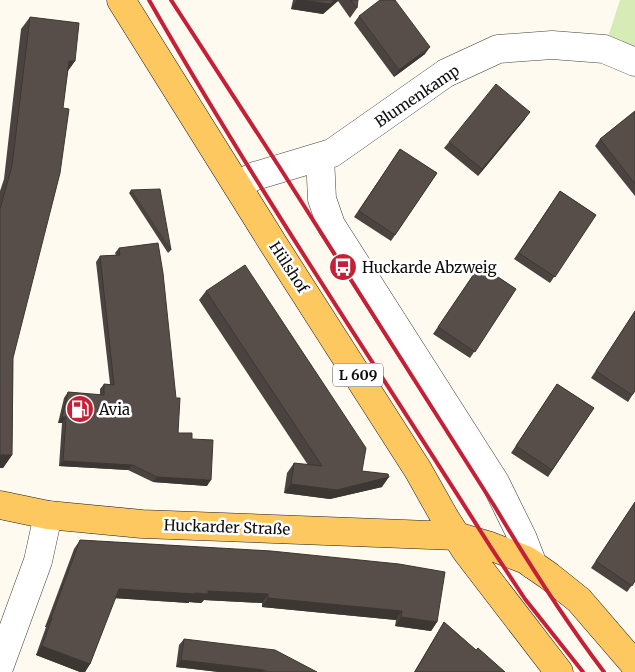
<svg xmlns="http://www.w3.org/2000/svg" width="635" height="672" font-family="Merriweather,serif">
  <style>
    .green { fill: #d7ebb7 }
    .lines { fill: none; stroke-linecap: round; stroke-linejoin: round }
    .minor-casing { stroke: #414141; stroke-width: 29 }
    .major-casing { stroke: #1f1f1f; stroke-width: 29 }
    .minor { stroke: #fff; stroke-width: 28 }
    .major { stroke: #fec860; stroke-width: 28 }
    .rail { stroke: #c42037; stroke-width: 4 }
    .wall { fill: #4b4340 }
    .shaded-wall { fill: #3d3734 }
    .building { fill: #574e4a; stroke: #3d3734 }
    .labels { text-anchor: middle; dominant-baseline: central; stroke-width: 5; stroke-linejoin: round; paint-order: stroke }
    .shield { fill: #fff; stroke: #565656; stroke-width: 1 }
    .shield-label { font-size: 14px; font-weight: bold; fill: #0e0e0e }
    .street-label { font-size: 15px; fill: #0e0e0e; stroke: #fff }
    .poi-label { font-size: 15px; fill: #0e0e0e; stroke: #fff; text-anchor: start }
  </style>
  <rect width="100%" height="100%" fill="#fffaef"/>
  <path class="green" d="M620,0H635V62L604,49Z"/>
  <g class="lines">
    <g class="minor-casing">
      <path id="minor" d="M320,157L322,199L331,225L495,482L523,539L533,565
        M237,185L255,176L332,153L446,73L498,49L552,45L604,49L635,62
        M0,665L38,561L48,515"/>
    </g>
    <g class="major-casing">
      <path id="major" d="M121,0L274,245L418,470L445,518L466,551L559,672
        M0,505L48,515L142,524L456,536L490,546L526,560L549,576L579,600L635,665"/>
    </g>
    <use href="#minor" class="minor"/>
    <use href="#major" class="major"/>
    <path class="rail" d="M149,0C255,186 375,364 490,546L525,599L583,672
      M171,0L280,168L495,507C529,564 564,619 604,672"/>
  </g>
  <path class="wall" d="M293,0H358L357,8L350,18L338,1L323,14L291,9Z
    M359,16L425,54L394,77L354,23Z
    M30,17L75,61L68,71L13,358L12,455L3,468H0V191L4,179L21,29Z
    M635,111V196L595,146L600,139Z
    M525,119L478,176L444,148L449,142Z
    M400,149L437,173L391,241L354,217Z
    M131,190L171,250L168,253L129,193Z
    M560,191L596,215L550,283L514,259Z
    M119,248L178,433L192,439L207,486L153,482L128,470L59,466L62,423H58L64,398L68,392L100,395V389L104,384H110L96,262L100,256L116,255L115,253Z
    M480,265L516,289L470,358L433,334Z
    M206,291L362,471L382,487L330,499L284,493L287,473L294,463L308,465L199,300Z
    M635,311V391L628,402L591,378Z
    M557,384L594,408L548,477L511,453Z
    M635,502V581L627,592L591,568Z
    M80,540L271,551L437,622L431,631L395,626L396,620L262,607V603L204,600L201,603L189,602V603L115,598L90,664L85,672H80L36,655L46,627H45L74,549Z
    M444,622L476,650L505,672H414Z
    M184,639L317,672H219L176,667L179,645Z"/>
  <path class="shaded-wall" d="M297,0H339L323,14L291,9Z
    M430,47L425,54L394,77L399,70Z
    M69,61H75L66,73Z
    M530,112L525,119L478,176L482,169Z
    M62,417H66L62,423H58Z
    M0,455H12L3,468H0Z
    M63,461L132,465L128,470L59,466Z
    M157,477L211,480L207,486L153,482Z
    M389,477L382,487L330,499L284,493L291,484Z
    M119,589L195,593L208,591L268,594L262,603L204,600L201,603L189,602V603L112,598Z
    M268,598L402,611L396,620L262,607Z
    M401,617L437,622L431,631L395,626Z
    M51,618H52L46,627H45Z
    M42,646L90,664L85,672H80L36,655Z
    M181,660L264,670L263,672H219L176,667Z"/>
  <path class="building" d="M302,0H335L330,4Z
    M351,0H358L357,8Z
    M380,0H395L430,47L399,70L359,16Z
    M30,17L79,23L75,61H69L63,108L69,109L60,173L13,358L12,455H0V209L12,166Z
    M496,84L530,112L482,169L449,142Z
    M635,111V184L600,139Z
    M400,149L437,173L395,235L359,211Z
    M160,189L171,250L131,190Z
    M560,191L596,215L555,277L519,253Z
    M158,243L163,273L176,398H180L178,433H192V439L213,440L211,480L157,477L132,465L63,461L66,417H62L68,392L104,395V384L114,385L100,256L120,255L119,248Z
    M245,265L366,448L362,471L388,474L389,477L337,490L291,484L294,463L322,466L206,291Z
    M480,265L516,289L475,352L438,327Z
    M635,311V391L632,395L596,371Z
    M557,384L594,408L552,470L516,446Z
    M635,502V581L632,586L596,561Z
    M80,540L271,551L399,564L445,572L437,622L401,617L402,611L268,598V594L208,591V594L195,593V594L119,589L90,664L42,646L52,618H51Z
    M444,622L476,650L478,648L505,672H415Z
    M184,639L275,650L317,672H267L264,670L181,660Z"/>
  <defs>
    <g id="bus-disc" transform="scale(1.4375)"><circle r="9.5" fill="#c42037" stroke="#fff"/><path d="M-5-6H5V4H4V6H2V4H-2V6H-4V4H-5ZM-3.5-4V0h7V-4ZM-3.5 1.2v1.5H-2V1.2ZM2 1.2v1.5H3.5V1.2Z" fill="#fff"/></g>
    <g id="fuel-disc" transform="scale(1.4375)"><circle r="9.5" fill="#c42037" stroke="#fff"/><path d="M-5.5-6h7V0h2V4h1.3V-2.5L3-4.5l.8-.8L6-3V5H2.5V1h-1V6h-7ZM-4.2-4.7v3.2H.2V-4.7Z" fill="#fff"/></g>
  </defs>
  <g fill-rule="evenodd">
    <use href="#bus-disc" x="343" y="267"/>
    <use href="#fuel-disc" x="80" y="409"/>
  </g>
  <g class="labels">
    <rect class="shield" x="333" y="363.5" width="50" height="23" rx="4"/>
    <g class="shield-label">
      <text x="358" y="375">L 609</text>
    </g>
    <g class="street-label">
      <text transform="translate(417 96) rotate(-34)">Blumenkamp</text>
      <text transform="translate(289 267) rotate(57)">Hülshof</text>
      <text transform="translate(227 527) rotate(2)">Huckarder Straße</text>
    </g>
    <g class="poi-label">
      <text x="362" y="267">Huckarde Abzweig</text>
      <text x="99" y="409">Avia</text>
    </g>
  </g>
</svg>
